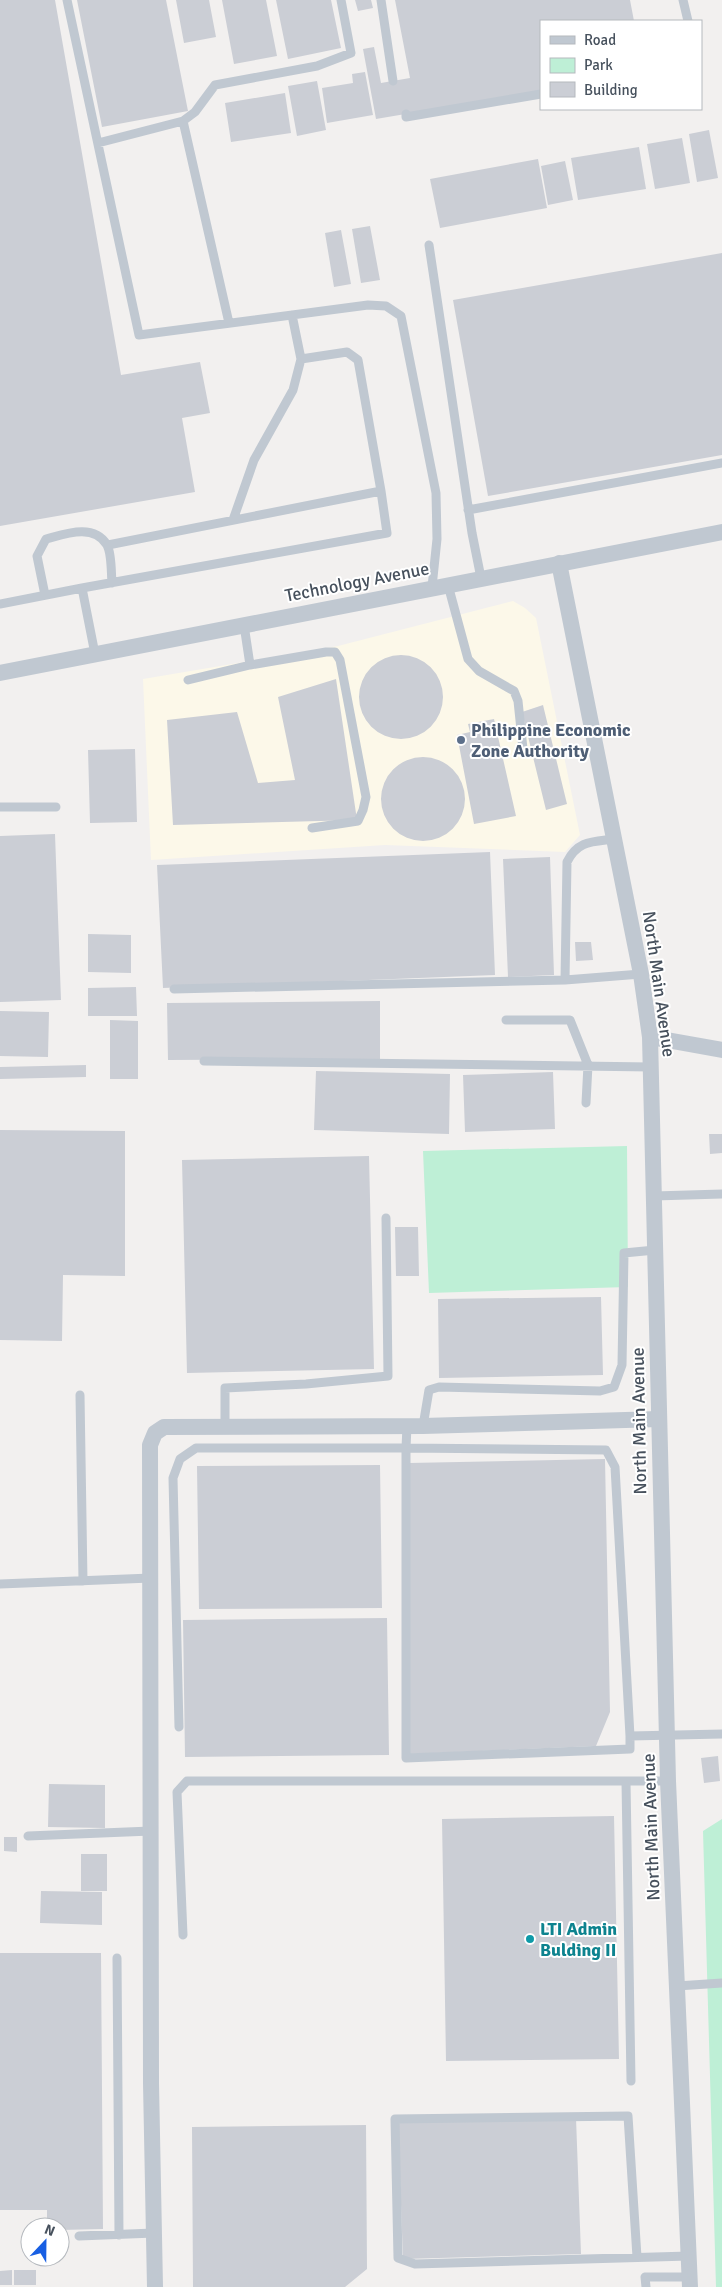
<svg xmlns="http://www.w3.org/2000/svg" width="722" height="2287" font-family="Signika,sans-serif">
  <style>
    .commercial { fill: #fcf8e9 }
    .green { fill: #beefd6 }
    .building { fill: #cbced5 }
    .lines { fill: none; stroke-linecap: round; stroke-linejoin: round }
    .service { stroke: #c0c8d1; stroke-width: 9 }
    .minor { stroke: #c0c8d1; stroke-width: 16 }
    .service-dot { fill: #5c6f8a; stroke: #fff; stroke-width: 2 }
    .culture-dot { fill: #0f9aa8; stroke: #fff; stroke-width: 2 }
    .labels { text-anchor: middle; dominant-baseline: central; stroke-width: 4; stroke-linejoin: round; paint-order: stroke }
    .street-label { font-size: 18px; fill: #47515d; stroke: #fff }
    .service-label { font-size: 18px; font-weight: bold; fill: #4e5e75; stroke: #fff; text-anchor: start }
    .culture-label { font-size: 18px; font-weight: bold; fill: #0d838f; stroke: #fff; text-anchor: start }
  </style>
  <rect width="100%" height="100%" fill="#f2f0ef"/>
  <path class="commercial" d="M513,601L525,608L536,618L580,835L565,852L385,845L151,860L143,679L338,646Z"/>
  <path class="green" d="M627,1146L628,1287L429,1293L423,1151Z
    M722,1819V2287H716L703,1831Z"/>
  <path class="building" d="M0,0H55L121,375L200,362L210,413L182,418L195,492L0,526Z
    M77,0H166L188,111L102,127Z
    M176,0H209L216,37L184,43Z
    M222,0H266L277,56L234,64Z
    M276,0H331L341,48L288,59Z
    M355,0H371L373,8L358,11Z
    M395,0H630L634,21H541V91L376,119L363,49L374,47L381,83L410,78Z
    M365,72L373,115L327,123L322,88L353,83L352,74Z
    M317,81L326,130L297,136L288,86Z
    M285,93L291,133L231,142L225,103Z
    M709,130L718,178L697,182L689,134Z
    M682,138L690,183L655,189L647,144Z
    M639,147L646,189L578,200L571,158Z
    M538,159L547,208L440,228L430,179Z
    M565,161L573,200L548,205L541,166Z
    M370,226L380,280L361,283L352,229Z
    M341,230L351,284L334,287L325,233Z
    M722,253V455L488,496L453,300Z
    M359 697a42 42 0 1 1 84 0a42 42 0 1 1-84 0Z
    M336,679L357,820L173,825L167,720L237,712L258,783L295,780L278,697Z
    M543,705L567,804L546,810L522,712Z
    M494,719L516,816L474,824L457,735L470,732L468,724Z
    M135,749L137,822L90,823L88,750Z
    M381 799a42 42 0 1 1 84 0a42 42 0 1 1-84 0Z
    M55,834L61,1000L0,1002V836Z
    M490,852L495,975L163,988L157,865Z
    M550,857L554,975L508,977L503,859Z
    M88,934L131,935V973L88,972Z
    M575,942H591L593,960L576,961Z
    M136,987L137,1016H88V988Z
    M380,1001V1059L168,1060L167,1003Z
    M0,1011L49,1012L48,1057L0,1056Z
    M110,1020L138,1021V1079H110Z
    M86,1065V1077L0,1079V1067Z
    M316,1071L450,1074L449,1134L314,1130Z
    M553,1072L555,1129L465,1132L463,1075Z
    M0,1130L125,1131V1276L63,1275L62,1341L0,1340Z
    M709,1134H722V1153L710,1154Z
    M369,1156L374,1369L187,1373L182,1160Z
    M395,1227H418L419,1276H396Z
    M601,1297L603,1375L439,1378L438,1299Z
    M605,1459L610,1712L596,1746L410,1754L409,1463Z
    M380,1465L382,1608L199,1609L197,1466Z
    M387,1618L389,1755L185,1757L183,1620Z
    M718,1756L720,1781L704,1783L701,1758Z
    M49,1784L105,1785V1828L48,1827Z
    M614,1816L619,2059L446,2061L442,1819Z
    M4,1837H17V1852L4,1851Z
    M81,1854H107V1891H81Z
    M41,1891L102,1892V1925L40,1923Z
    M0,1953H101L103,2229L60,2230V2227H47V2210H0Z
    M576,2118L581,2254L403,2259L398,2123Z
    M366,2125L367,2269L345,2287H193L192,2127Z
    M12,2270V2285H0V2271Z
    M14,2270H36V2285H14Z"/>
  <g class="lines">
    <path class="service" d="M67,0L139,335L368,305L386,306L401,316L436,493L437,539L432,587
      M381,0L393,81
      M683,0L688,21
      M406,114V117L541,94
      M183,121L229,323
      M98,143L183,121L195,112L215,85L317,66L351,53L341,0
      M429,245L472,533L481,578
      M292,315L301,359
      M468,510L722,463
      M233,520L254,460L293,390L301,359L347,352L358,360L381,491
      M448,585L468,659L479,671L514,691L518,701L523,749
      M82,588L387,533L381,491L108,545
      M45,595L37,556L46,539C65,534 94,523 107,545C112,554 111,573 112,583
      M0,604L82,588L95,654
      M244,625L250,665
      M188,680L250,665L326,652H335L340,660L366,797L363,810L358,821L312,828
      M0,807H56
      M565,980L567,862C578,840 593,842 615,839
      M174,989L565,980L641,974
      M506,1020H570L588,1065L586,1103
      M204,1061L651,1067
      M654,1196L722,1194
      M80,1395L83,1581
      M407,1426L406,1448L606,1450L615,1467L630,1736L722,1734
      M423,1426L429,1390L439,1387L600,1391L614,1387L622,1365L624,1253L655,1250
      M225,1428V1388L306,1384L388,1376L386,1218
      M0,1584L151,1578
      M179,1727L173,1478L180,1459L196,1448H406V1758L630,1749V1736
      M626,1782L631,2081
      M28,1836L151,1831
      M183,1935L177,1792L187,1781H668
      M117,1958L119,2235
      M677,1986L722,1983
      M79,2236L154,2233
      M637,2257L628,2116L395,2119L398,2258L415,2264L689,2256
      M646,2287L645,2277H690"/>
    <path class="minor" d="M559,563L641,974L650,1037L668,1781L690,2287
      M0,673L722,532
      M650,1037L722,1050
      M155,2287L151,2083L150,1445L155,1433L164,1427L423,1426L659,1419"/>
  </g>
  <circle class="service-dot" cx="461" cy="740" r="5"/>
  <circle class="culture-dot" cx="530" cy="1939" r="5"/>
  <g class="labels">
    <g class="street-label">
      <text transform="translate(357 582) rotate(-11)">Technology Avenue</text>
      <text transform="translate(659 984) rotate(82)">North Main Avenue</text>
      <text transform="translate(639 1421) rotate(-91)">North Main Avenue</text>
      <text transform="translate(651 1827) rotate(-92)">North Main Avenue</text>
    </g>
    <g class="service-label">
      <text x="471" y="730">Philippine Economic<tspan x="471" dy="21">Zone Authority</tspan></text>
    </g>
    <g class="culture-label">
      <text x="540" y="1929">LTI Admin<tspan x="540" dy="21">Bulding II</tspan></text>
    </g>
  </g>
  <rect x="540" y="20" width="162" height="90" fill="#ffffff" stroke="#b5b9be"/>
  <rect x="550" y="36" width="25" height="8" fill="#c0c8d1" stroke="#b5b9be"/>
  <text x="584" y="45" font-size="15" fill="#47515d">Road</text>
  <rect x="550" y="58" width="25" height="15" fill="#beefd6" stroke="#b5b9be"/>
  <text x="584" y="70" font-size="15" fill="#47515d">Park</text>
  <rect x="550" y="82" width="25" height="15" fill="#cbced5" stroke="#b5b9be"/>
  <text x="584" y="95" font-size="15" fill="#47515d">Building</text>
  <g transform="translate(45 2242) rotate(22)"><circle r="24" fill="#ffffff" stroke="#b5b9be"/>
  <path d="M0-4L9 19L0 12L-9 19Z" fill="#185fe3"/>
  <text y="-8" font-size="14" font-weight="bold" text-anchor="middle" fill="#47515d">N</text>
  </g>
</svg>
